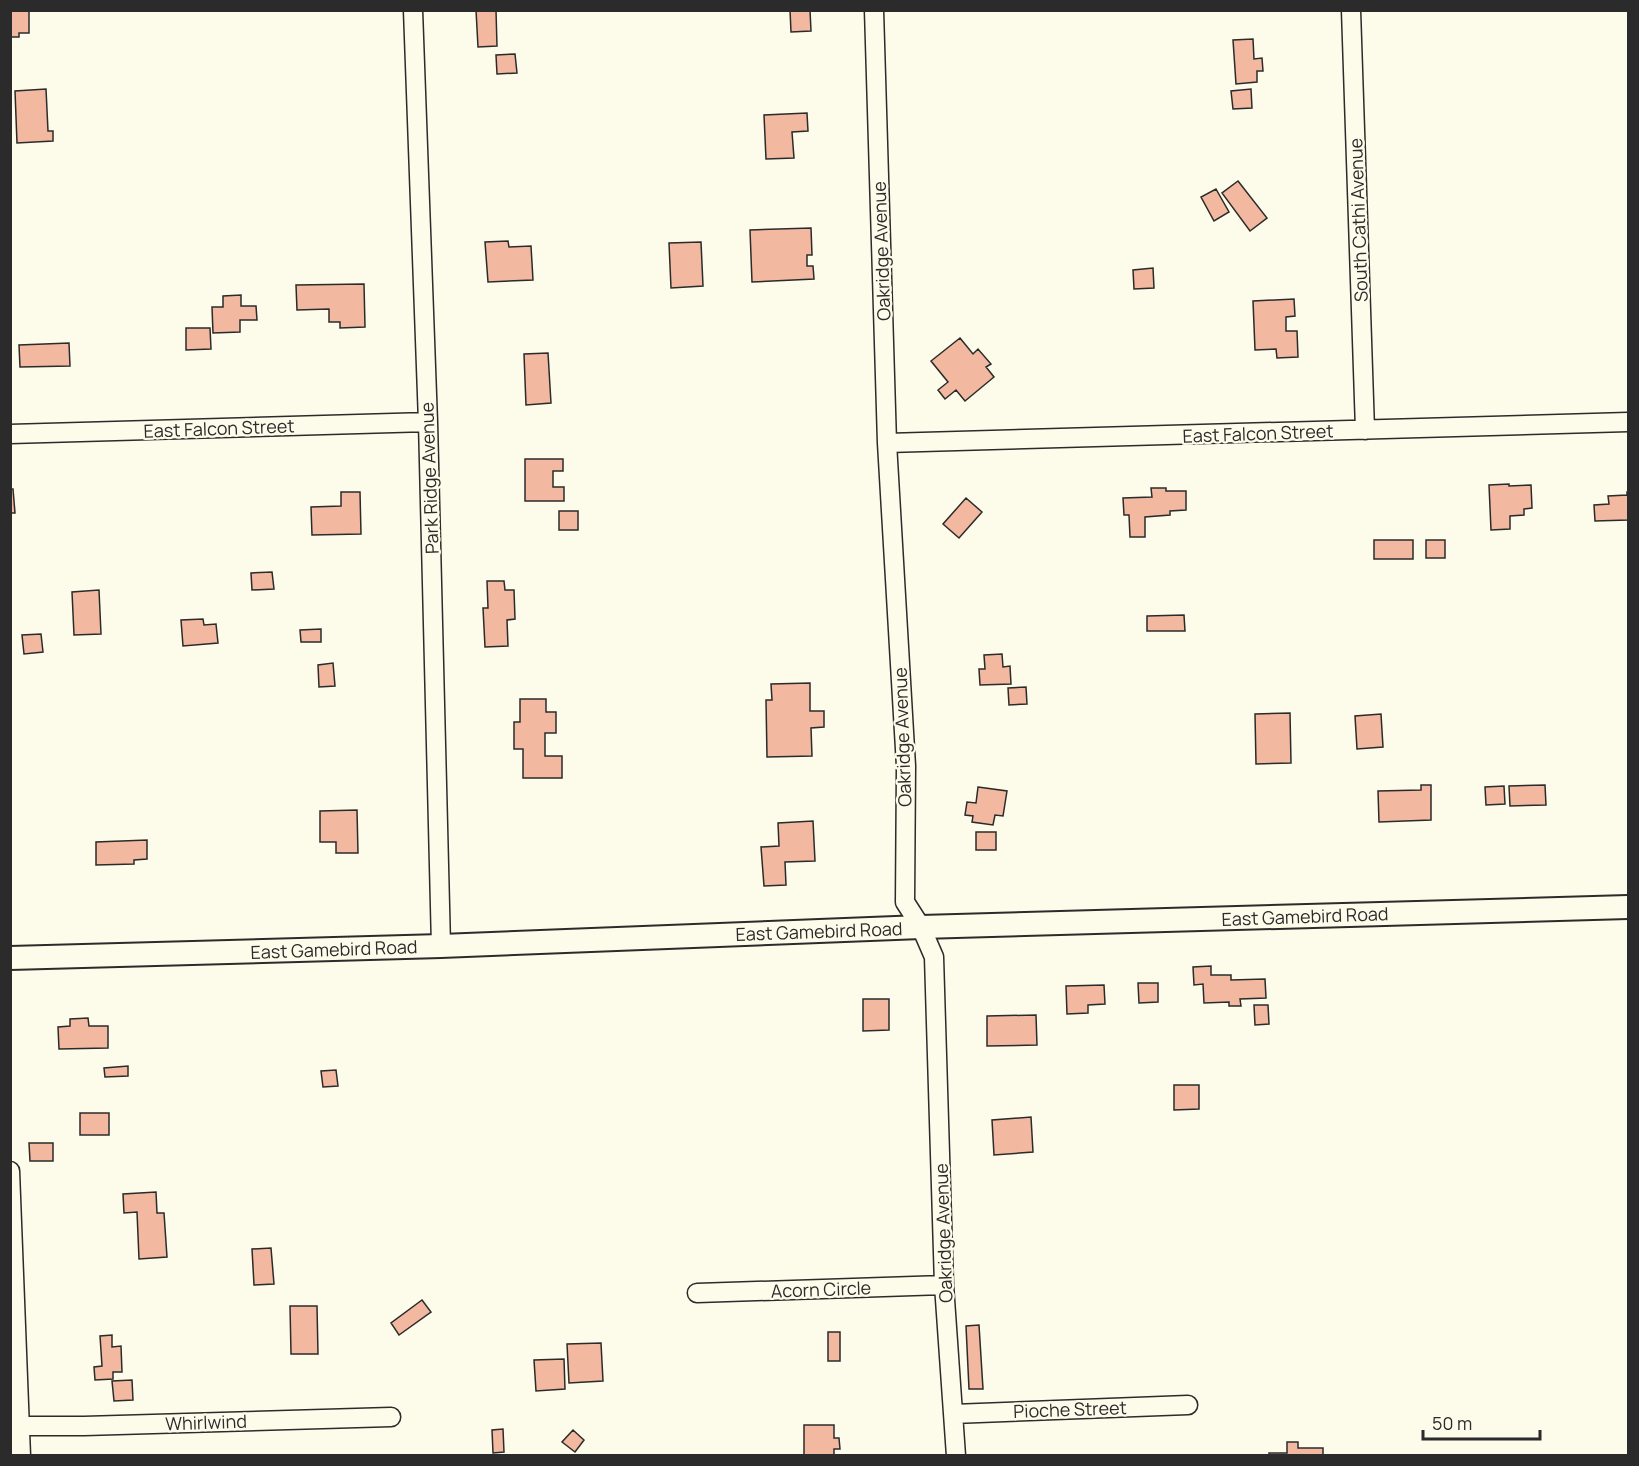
<svg xmlns="http://www.w3.org/2000/svg" width="1639" height="1466" font-family="Manrope,sans-serif">
  <style>
    .building { fill: #f2b8a0; stroke: #2b2b2b; stroke-width: 1.5 }
    .lines { fill: none; stroke-linecap: round; stroke-linejoin: round }
    .minor-casing { stroke: #2b2b2b; stroke-width: 21 }
    .major-casing { stroke: #2b2b2b; stroke-width: 26 }
    .minor { stroke: #fdfbea; stroke-width: 18 }
    .major { stroke: #fdfbea; stroke-width: 22 }
    .labels { text-anchor: middle; dominant-baseline: central; stroke-width: 4.5; stroke-linejoin: round; paint-order: stroke }
    .street-label { font-size: 18px; fill: #2b2b2b; stroke: #fdfbea }
  </style>
  <rect width="100%" height="100%" fill="#fdfbea"/>
  <path class="building" d="M10,10H29V33H19V37H10Z
    M476,10H496L497,46L478,47Z
    M790,10H810L811,31L791,32Z
    M1253,39L1254,59L1262,58L1263,71H1257V82L1236,84L1233,40Z
    M515,54L517,73L497,74L496,55Z
    M46,89L48,131H53V141L17,143L15,91Z
    M1251,89L1252,108L1233,109L1231,91Z
    M807,113L808,131L792,132L794,158L766,159L764,115Z
    M1238,181L1267,218L1250,231L1222,193Z
    M1216,189L1229,212L1214,221L1201,197Z
    M811,228L812,255H807V266H813L814,279L752,282L750,230Z
    M508,241L509,247L531,246L533,280L488,282L485,242Z
    M701,242L703,286L671,288L669,243Z
    M1153,268L1154,288L1134,289L1133,270Z
    M364,284L365,327L340,328V322H329V309L297,310L296,285Z
    M241,295V306H256L257,320H240V332L213,333L212,307H223V296Z
    M1294,299L1295,316L1286,317V331H1297L1298,357L1277,358L1276,349L1255,350L1253,301Z
    M186,328H210L211,349L186,350Z
    M960,338L973,354L978,349L991,364L986,367L994,377L965,401L956,390L945,399L938,390L948,382L931,361Z
    M69,343L70,366L20,367L19,345Z
    M548,353L551,403L526,405L524,354Z
    M525,459H563V471H553V487H564V501H525Z
    M1509,484V486L1531,485L1532,508L1524,509V515L1510,516V529L1491,530L1489,485Z
    M1151,488H1166V491H1186V510L1170,511V515L1145,517V537H1130L1129,515H1124L1123,498L1152,497Z
    M10,489H13L15,513H10Z
    M341,492H360L361,534L312,535L311,507L341,506Z
    M1627,492H1628V520L1595,521L1594,505L1609,504L1608,496L1627,495Z
    M966,498L982,512L959,538L943,524Z
    M559,511H578V530H559Z
    M1374,540H1413V559H1374Z
    M1426,540H1445V558H1426Z
    M272,572L274,589L252,590L251,573Z
    M487,581H504L505,590H514L515,619L507,620L508,646L485,647L483,608H488Z
    M99,590L101,634L74,635L72,592Z
    M1184,615L1185,631H1147V616Z
    M203,619L204,625L216,624L218,643L183,646L181,620Z
    M321,629V642H301L300,630Z
    M41,634L43,652L24,654L22,635Z
    M1002,654L1003,667L1010,666L1011,684L980,685L979,669H985L984,655Z
    M333,663L335,686L319,687L318,665Z
    M810,683V711H824V727L811,728L812,756L767,757L766,700H772L771,684Z
    M1026,687L1027,704L1009,705L1008,688Z
    M520,699H546V712H556V733H545V756H562V778H523V749H514V722H520Z
    M1290,713L1291,763L1256,764L1255,714Z
    M1381,714L1383,747L1357,749L1355,716Z
    M1421,785H1431V820L1379,822L1378,791L1421,790Z
    M1545,785L1546,805L1510,806L1509,786Z
    M1504,786L1505,804L1486,805L1485,787Z
    M978,787L1007,791L1003,816L995,815L993,825L972,822L973,816L965,815L967,802L976,803Z
    M357,810L358,853H336V842H320V811Z
    M813,821L815,861L785,862L786,885L764,886L761,847L779,846L778,823Z
    M976,832H996V850H976Z
    M147,840V859L134,860V864L96,865V842Z
    M1211,966V975H1231V980L1265,979L1266,998L1240,999L1241,1006H1229V1002L1204,1003L1203,984L1194,985L1193,967Z
    M1138,983H1158V1002L1139,1003Z
    M1104,985L1105,1004L1088,1005V1013L1067,1014L1066,986Z
    M863,999H889V1030L863,1031Z
    M1254,1005H1268L1269,1024L1255,1025Z
    M1036,1015L1037,1045L987,1046V1016Z
    M88,1018L89,1026H108V1048L59,1049L58,1027L70,1026V1019Z
    M128,1066V1076L105,1077L104,1068Z
    M336,1070L338,1086L323,1087L321,1071Z
    M1174,1085H1199V1109L1174,1110Z
    M80,1113H109V1135H80Z
    M1031,1117L1033,1152L994,1155L992,1120Z
    M29,1143H53V1161H30Z
    M156,1192L157,1213H164L167,1257L139,1259L137,1212L124,1213L123,1194Z
    M271,1248L274,1284L254,1285L252,1249Z
    M422,1300L431,1312L399,1335L391,1323Z
    M290,1306H317L318,1354H291Z
    M979,1325L983,1389H969L966,1326Z
    M828,1332H840V1361H828Z
    M112,1335V1347L121,1346L122,1372H113V1379L95,1380L94,1367L102,1366L100,1336Z
    M601,1343L603,1381L569,1383L567,1344Z
    M564,1359L565,1389L536,1391L534,1360Z
    M132,1380L133,1400L114,1401L112,1381Z
    M804,1425H834V1438H839L840,1449H834V1456H804Z
    M503,1429L504,1452L493,1453L492,1430Z
    M573,1430L584,1440L575,1452L562,1442Z
    M1287,1442H1298V1448H1323V1456H1269V1453H1287Z"/>
  <g class="lines">
    <g class="minor-casing">
      <path id="minor" d="M413,10L428,422L441,946
        M874,10L887,443L906,766L905,902L921,927L934,957L944,1285L956,1456
        M1351,10L1365,430
        M10,434L428,422
        M887,443L1628,422
        M10,1171L21,1456
        M697,1293L944,1285
        M953,1414L1188,1405
        M20,1426H84L391,1417"/>
    </g>
    <g class="major-casing">
      <path id="major" d="M10,958L441,946L921,927L1628,907"/>
    </g>
    <use href="#minor" class="minor"/>
    <use href="#major" class="major"/>
  </g>
  <g class="labels">
    <g class="street-label">
      <text transform="translate(1358 220) rotate(-92)">South Cathi Avenue</text>
      <text transform="translate(881 251) rotate(-92)">Oakridge Avenue</text>
      <text transform="translate(219 428) rotate(-2)">East Falcon Street</text>
      <text transform="translate(1258 433) rotate(-2)">East Falcon Street</text>
      <text transform="translate(429 478) rotate(-92)">Park Ridge Avenue</text>
      <text transform="translate(902 737) rotate(-92)">Oakridge Avenue</text>
      <text transform="translate(1305 916) rotate(-2)">East Gamebird Road</text>
      <text transform="translate(819 931) rotate(-2)">East Gamebird Road</text>
      <text transform="translate(334 949) rotate(-2)">East Gamebird Road</text>
      <text transform="translate(943 1233) rotate(-92)">Oakridge Avenue</text>
      <text transform="translate(821 1289) rotate(-2)">Acorn Circle</text>
      <text transform="translate(1070 1409) rotate(-2)">Pioche Street</text>
      <text transform="translate(206 1422) rotate(-2)">Whirlwind</text>
    </g>
  </g>
  <rect width="1639" height="1466" fill="none" stroke="#2b2b2b" stroke-width="24"/>
  <path d="M1423 1430v9h117v-9" fill="none" stroke="#2b2b2b" stroke-width="3"/>
  <text x="1432" y="1430" font-size="18" fill="#2b2b2b" stroke="#fdfbea" stroke-width="4.5" paint-order="stroke">50 m</text>
</svg>
